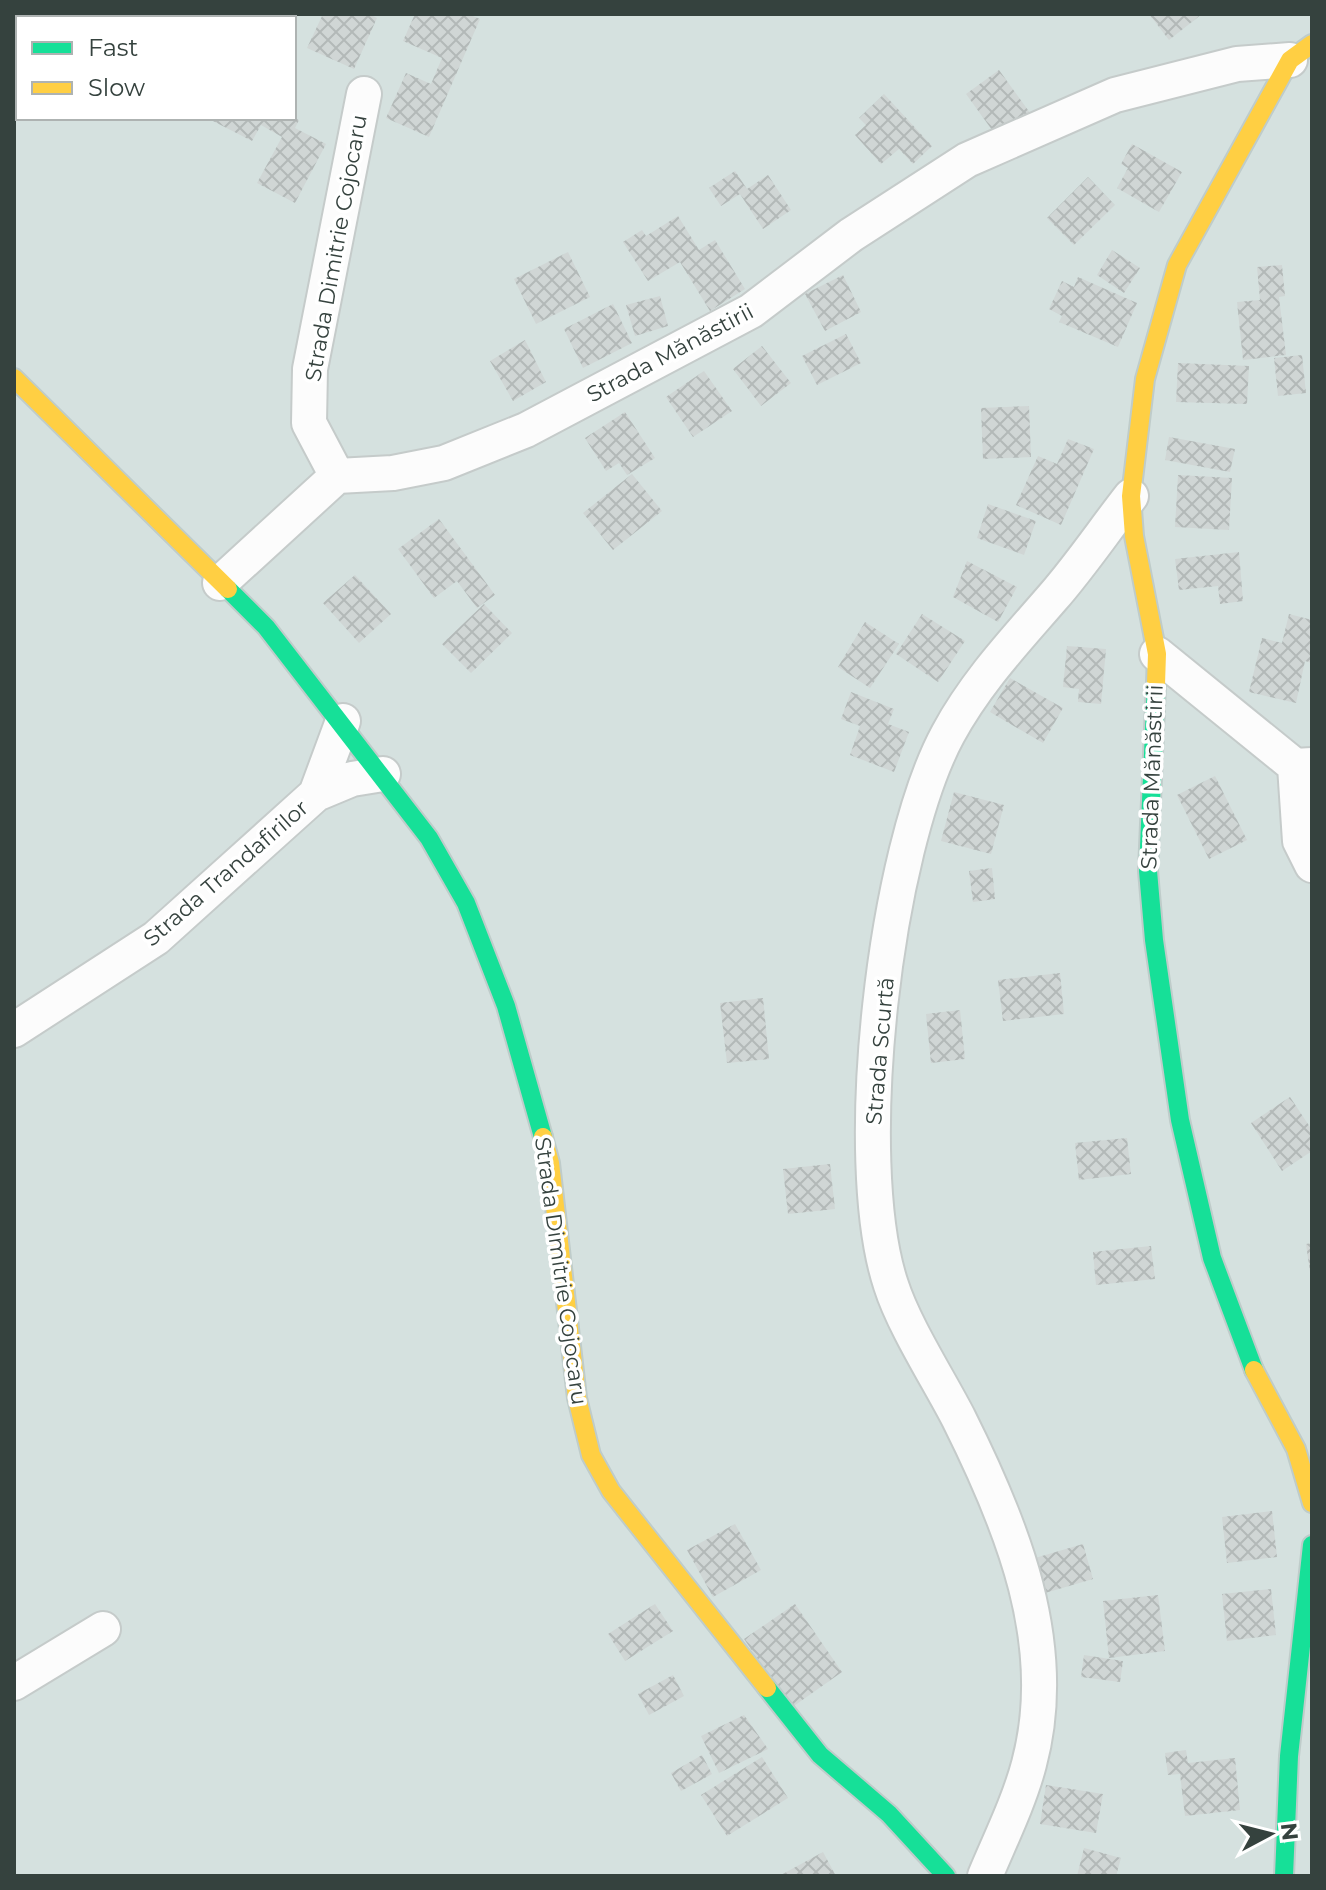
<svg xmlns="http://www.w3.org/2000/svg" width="1326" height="1890" font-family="Montserrat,sans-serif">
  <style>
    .residential { fill: #d5e1df; fill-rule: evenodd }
    .building { fill: url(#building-cross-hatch) }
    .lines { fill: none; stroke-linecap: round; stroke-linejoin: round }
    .street-casing { stroke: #c5cbca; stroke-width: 38 }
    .fast-casing { stroke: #bfccca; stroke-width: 22 }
    .slow-casing { stroke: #bfccca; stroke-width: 22 }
    .street { stroke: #fcfcfc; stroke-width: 34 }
    .fast { stroke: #16e098; stroke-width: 18 }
    .slow { stroke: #ffcf43; stroke-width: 18 }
    .labels { text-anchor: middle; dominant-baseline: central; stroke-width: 7; stroke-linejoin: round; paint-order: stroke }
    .street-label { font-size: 22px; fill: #35423e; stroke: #fff }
  </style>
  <defs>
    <pattern id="building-cross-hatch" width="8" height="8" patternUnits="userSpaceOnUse" patternTransform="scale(2)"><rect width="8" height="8" fill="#d0d6d5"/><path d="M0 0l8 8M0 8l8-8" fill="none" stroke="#b3b9b8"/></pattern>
  </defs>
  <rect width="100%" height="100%" fill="#e8eded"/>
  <path class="residential" d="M14,14H1312V1876H14ZM18,18H294V118H18Z"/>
  <path class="building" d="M85,14H116L112,18H80Z
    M166,14H208L204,18H162Z
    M323,14H369L377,18L354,69L307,48Z
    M415,14H468L480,19L429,137L386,118L406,73L431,84L442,58L403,41Z
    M1149,14H1202L1169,40Z
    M999,70L1033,117L1000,141L966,94Z
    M884,94L932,146L913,164L899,149L881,164L855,135L866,125L859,118Z
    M207,118H295L299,120L295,128L326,144L295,203L257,183L282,137L261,125L252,141Z
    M1132,144L1182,172L1159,212L1117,188L1128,168L1121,164Z
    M735,171L747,189L768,175L791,210L763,229L740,194L721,206L709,188Z
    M1088,177L1115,205L1074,245L1047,218Z
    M678,216L699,250L715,240L745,289L710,311L680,262L648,281L623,242L642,230L646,236Z
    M1112,250L1140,268L1124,293L1097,275Z
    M568,252L590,297L536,324L514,279Z
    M1282,265L1285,296L1279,297L1286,355L1243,360L1237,302L1260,300L1257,267Z
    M843,275L861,312L825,331L805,294Z
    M1078,277L1137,303L1118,347L1059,322L1062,316L1049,309L1062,281L1074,287Z
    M660,296L668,326L635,336L626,305Z
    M613,304L632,343L583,368L564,329Z
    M846,334L861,363L817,385L802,356Z
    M525,340L546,382L513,401L490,361Z
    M762,346L791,383L761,406L733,369Z
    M1302,355L1306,393L1278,396L1274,358Z
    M1178,363L1249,366L1247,404L1176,402Z
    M704,371L732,411L693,437L666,397Z
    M1029,406L1031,457L983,459L981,408Z
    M625,412L655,458L627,475L619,463L606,471L585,438Z
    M1169,437L1235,449L1230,472L1165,460Z
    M1068,439L1094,449L1061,525L1016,505L1038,456L1057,464Z
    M632,474L662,511L613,550L583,513Z
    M1178,475L1232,478L1229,530L1175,527Z
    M988,504L1036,521L1024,555L977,538Z
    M439,519L495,595L477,608L457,581L434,598L398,549Z
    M1239,552L1243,601L1220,604L1218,586L1179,590L1175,559Z
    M967,561L1017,587L998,622L953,597Z
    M355,575L391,614L359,643L323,603Z
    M484,604L512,633L471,673L442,644Z
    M922,614L965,641L938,682L896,654Z
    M1289,614L1312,620V663L1305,661L1296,703L1249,692L1262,638L1282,643Z
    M865,622L899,644L870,688L838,667Z
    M1067,646L1106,649L1101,704L1078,702L1079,689L1063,687Z
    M1010,678L1063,708L1043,743L990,712Z
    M851,692L894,709L888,724L909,732L894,772L850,755L860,726L841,719Z
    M1215,776L1247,840L1209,859L1177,795Z
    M954,792L1004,805L991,854L941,841Z
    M992,868L995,899L973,902L969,871Z
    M1060,973L1064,1014L1003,1021L998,980Z
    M763,998L769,1059L727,1063L720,1003Z
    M960,1010L965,1059L931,1063L926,1014Z
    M1290,1097L1312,1130V1151L1282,1171L1251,1123Z
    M1127,1138L1131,1174L1079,1180L1075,1143Z
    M830,1164L835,1209L788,1214L783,1169Z
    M1312,1243V1272H1310L1306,1244Z
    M1151,1246L1155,1279L1096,1285L1093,1252Z
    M1272,1511L1277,1557L1227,1563L1222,1517Z
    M735,1524L761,1570L713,1597L687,1550Z
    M1083,1544L1093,1579L1045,1593L1035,1558Z
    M1271,1589L1276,1635L1227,1641L1222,1594Z
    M1158,1595L1165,1651L1109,1658L1103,1601Z
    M655,1604L673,1631L625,1661L608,1634Z
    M795,1604L842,1672L791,1708L744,1639Z
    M1084,1655L1123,1661L1120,1682L1081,1677Z
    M673,1675L684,1696L649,1715L638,1694Z
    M744,1715L768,1749L719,1773L701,1736Z
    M1186,1750L1188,1763L1235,1758L1240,1810L1185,1816L1180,1774L1168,1775L1165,1753Z
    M702,1755L712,1774L681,1791L671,1773Z
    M762,1757L788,1798L727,1836L701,1795Z
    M1046,1785L1103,1794L1096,1833L1040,1824Z
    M1084,1848L1121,1858L1116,1876H1077Z
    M823,1852L836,1876H779Z"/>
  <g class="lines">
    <g class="street-casing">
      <path id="street" d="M337,476L393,473L444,463L526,430L751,311L851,235L967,160L1115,95L1237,64L1290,60
        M337,476L309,423L310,369L364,94
        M220,583L337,476
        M1157,654L1295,766L1312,765
        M1295,766L1300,841L1312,865
        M316,794L343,721
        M14,1030L156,938L316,794L352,779L383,774
        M14,1683L103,1629
        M985,1876C1000,1840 1019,1802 1029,1764C1061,1645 1012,1525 959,1419C939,1380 904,1326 891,1285C849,1159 885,850 948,734C976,682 1015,641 1053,597C1081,565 1105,529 1131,496"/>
    </g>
    <g class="fast-casing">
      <path id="fast" d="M228,589L266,627L429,838L466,903L506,1006L543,1137
        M1156,684L1148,871L1154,940L1180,1120L1212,1258L1254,1370
        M767,1688L820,1755L889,1814L946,1876
        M1284,1876L1289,1756L1312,1545"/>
    </g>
    <g class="slow-casing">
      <path id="slow" d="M14,378L228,589
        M1156,684L1157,654L1134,536L1131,496L1145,379L1177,265L1290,60L1312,44
        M543,1137L550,1163L577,1398L591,1455L611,1491L767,1688
        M1254,1370L1296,1449L1312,1503"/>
    </g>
    <use href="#street" class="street"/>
    <use href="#fast" class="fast"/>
    <use href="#slow" class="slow"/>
  </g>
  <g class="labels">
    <g class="street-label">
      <text transform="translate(336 248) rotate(-80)">Strada Dimitrie Cojocaru</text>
      <text transform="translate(670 353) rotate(-28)">Strada Mănăstirii</text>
      <text transform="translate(1152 777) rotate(-88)">Strada Mănăstirii</text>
      <text transform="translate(226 873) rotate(-41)">Strada Trandafirilor</text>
      <text transform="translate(880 1051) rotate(-85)">Strada Scurtă</text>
      <text transform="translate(561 1271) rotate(82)">Strada Dimitrie Cojocaru</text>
    </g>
  </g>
  <rect width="1326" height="1890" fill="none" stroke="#35423e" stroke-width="32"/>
  <rect x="16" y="16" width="280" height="104" fill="#ffffff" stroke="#aeb3b2" stroke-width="2"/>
  <rect x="32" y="42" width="40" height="12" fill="#16e098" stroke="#aeb3b2" stroke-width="2"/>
  <text x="88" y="56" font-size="24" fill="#35423e">Fast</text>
  <rect x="32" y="82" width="40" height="12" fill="#ffcf43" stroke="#aeb3b2" stroke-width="2"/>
  <text x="88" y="96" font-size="24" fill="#35423e">Slow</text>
  <g transform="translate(1270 1834) rotate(83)" stroke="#ffffff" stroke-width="6" paint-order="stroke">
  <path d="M0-6L14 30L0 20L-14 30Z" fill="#35423e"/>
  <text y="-12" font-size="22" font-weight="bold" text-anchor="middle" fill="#35423e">N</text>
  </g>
</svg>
